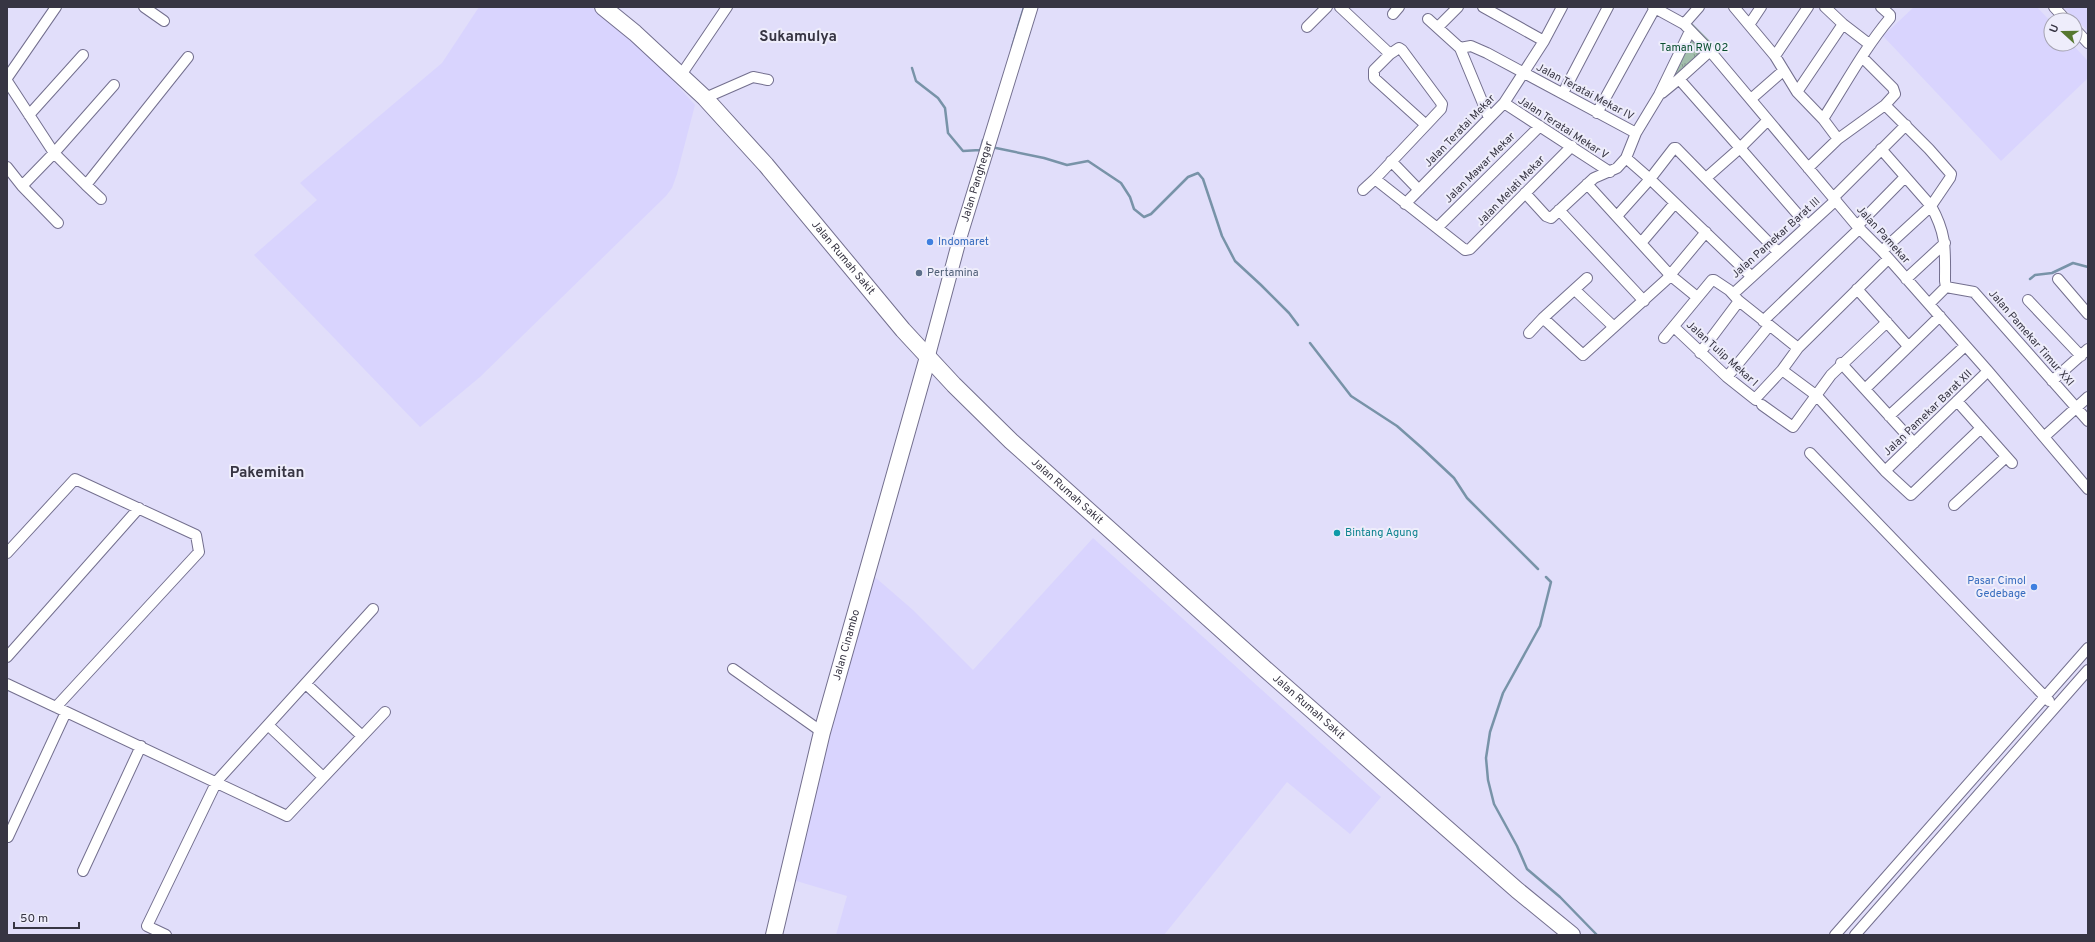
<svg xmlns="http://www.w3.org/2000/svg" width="2095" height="942" font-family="Overpass,sans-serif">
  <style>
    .built { fill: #d9d4fe }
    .grass { fill: url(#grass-tufts) }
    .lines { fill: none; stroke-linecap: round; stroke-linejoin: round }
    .stream { stroke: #7893a8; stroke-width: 2.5 }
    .minor-casing { stroke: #736f8e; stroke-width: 12 }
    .tertiary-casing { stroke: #736f8e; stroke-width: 15 }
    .primary-casing { stroke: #736f8e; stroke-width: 18 }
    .minor { stroke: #fff; stroke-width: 10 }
    .tertiary { stroke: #fff; stroke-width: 13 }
    .primary { stroke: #fff; stroke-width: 16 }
    .shop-dot { fill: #3f7fe0; stroke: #eeedfb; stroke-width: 1.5 }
    .service-dot { fill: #5c6f8a; stroke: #eeedfb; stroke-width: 1.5 }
    .culture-dot { fill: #0f9aa8; stroke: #eeedfb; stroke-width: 1.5 }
    .labels { text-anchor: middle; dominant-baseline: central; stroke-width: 4; stroke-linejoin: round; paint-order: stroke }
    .park-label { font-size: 11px; fill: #094f2f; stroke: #eeedfb }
    .street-label { font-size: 11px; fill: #373543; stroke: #eeedfb }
    .shop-label { font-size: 11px; fill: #366cbe; stroke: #eeedfb; text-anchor: start }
    .service-label { font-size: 11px; fill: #4e5e75; stroke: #eeedfb; text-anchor: start }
    .culture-label { font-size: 11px; fill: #0d838f; stroke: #eeedfb; text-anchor: start }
    .district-label { font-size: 15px; font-weight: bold; fill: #373543; stroke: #eeedfb }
  </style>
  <defs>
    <pattern id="grass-tufts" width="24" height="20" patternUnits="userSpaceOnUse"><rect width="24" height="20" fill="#a2beac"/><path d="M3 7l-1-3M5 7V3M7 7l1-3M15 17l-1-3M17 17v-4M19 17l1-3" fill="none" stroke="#859b8e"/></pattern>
  </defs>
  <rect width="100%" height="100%" fill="#e1defa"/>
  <path class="built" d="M479,7H591L613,24L665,72L695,105L677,174L672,188L666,196L480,377L420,427L254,255L317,200L300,183L442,63Z
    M1914,7H2037L2051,22V44H2072L2088,61V78L2001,161L1883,36Z
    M2063,7H2088V31Z
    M1093,538L1381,797L1350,834L1287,782L1164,935H836L847,896L793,880L868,571L913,610L973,670Z"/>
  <path class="grass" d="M1690,21L1718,49L1662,99Z"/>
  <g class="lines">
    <path class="stream" d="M1012,47L1024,7
      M912,68L916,81L938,98L945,108L948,133L963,151L980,150
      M996,148L1044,158L1067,165L1088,161L1121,183L1130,197L1134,209L1144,217L1151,214L1188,177L1198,173L1203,179L1222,236L1235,261L1261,285L1289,313L1298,325
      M980,151L983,140
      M2030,279L2035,275L2052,273L2073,263L2088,267
      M1310,343L1351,396L1397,426L1422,448L1454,478L1467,498L1538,569
      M1546,577L1551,582L1540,626L1503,693L1490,732L1486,758L1488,780L1494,804L1517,846L1527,869L1560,897L1597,935"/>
    <g class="minor-casing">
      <path id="minor" d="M144,7L164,21
        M1340,7L1390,54
        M1483,7L1544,41
        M1653,7L1684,24L1710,51L1857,226L1882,251L1988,371L2088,489
        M1734,7L1775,56L1797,92L1823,119L1838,139
        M1825,7L1843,24L1869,44
        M2054,7L2066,20
        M1393,14L1399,7
        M1428,19L1460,48L1489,118
        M1684,24L1699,7
        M1749,25L1761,7
        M1307,27L1327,7
        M1438,27L1458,7
        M2075,29L2088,43
        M1690,31L1659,95L1636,133L1626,158L1650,179L1751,276
        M1460,48L1471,46L1487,53L1636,133
        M1775,56L1808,7
        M681,75L727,7
        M7,78L56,7
        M1679,79L1710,51
        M7,81L54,153L86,185L188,57
        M1797,92L1843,24
        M1563,93L1608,7
        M1662,93L1679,79L1740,148L1768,120
        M705,98L753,77L768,80
        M1751,99L1783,71
        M1504,103L1610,172
        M1885,105L1929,149L1951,174L1950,178L1931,206C1947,235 1945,249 1945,281L1946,287
        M1597,113L1655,8
        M29,115L83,55
        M1823,119C1845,85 1864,49 1890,18V15L1881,7
        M1426,125L1441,109L1442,104L1402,50L1399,48L1390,54L1374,70V78L1426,125L1375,179L1465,250L1470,249L1572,146
        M1881,149L1931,206L1882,251
        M1391,161L1419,190
        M7,167L22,186L54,153L114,85
        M1808,168L1838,139L1885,105L1895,94L1893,88L1863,58
        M1706,178L1740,148L1807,225
        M1587,184L1670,275L1697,297
        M86,185L101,199
        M22,186L58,223
        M1363,190L1375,179
        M1525,193L1546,216L1551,218L1594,178L1617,168L1626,158
        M1834,197L1906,125
        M1405,204L1504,103L1544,41L1562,7
        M1559,210L1644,301
        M1617,216L1650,179L1674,148H1676L1778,252
        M1857,226L1905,177
        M1437,228L1540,126
        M1641,243L1675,203
        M1587,278L1543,318L1583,355L1666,280L1706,232
        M1906,279L1945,243
        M2058,279L2088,314
        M1946,287L1974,292L2088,421
        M1857,289L1908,346
        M1575,290L1614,327
        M1733,294L1836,200
        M2028,300L2081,356
        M1929,304L1946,287
        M1763,321L1860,228
        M1674,327L1727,377L1756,400
        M1529,333L1543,318
        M1664,338L1712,280H1714L1729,290L1739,301L1798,348
        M1700,353L1739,301
        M1841,363L1914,443
        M1782,370L1817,396L1885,471L1911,495L1981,428
        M1727,377L1769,326
        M2052,381L2088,349
        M1865,389L1940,316
        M1755,399L1782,370L1798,348L1888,259
        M1957,401L2012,463
        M1762,405L1793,427L1831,375L1887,322
        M1889,416L1965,346
        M2045,436L2088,397
        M1810,453L2049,701
        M1885,471L1988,371
        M1954,505L2006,457
        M7,553L75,479L196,535L199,552L56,707
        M7,657L139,508
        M733,669L822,732
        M7,684L287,816L385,712
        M306,684L362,736
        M268,725L323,777
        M8,837L66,712
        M83,871L141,746
        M166,935L147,926L217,781L373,609
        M1835,935L2088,648
        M1855,935L2088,670"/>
    </g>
    <g class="tertiary-casing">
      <g id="tertiary">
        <path id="s1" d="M928,357L961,234L1031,7"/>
      </g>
    </g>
    <g class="primary-casing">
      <g id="primary">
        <path id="s2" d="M603,7L635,33L705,98L766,165L903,330L954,385L1011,441L1264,668L1517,890L1572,935"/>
        <path id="s3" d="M774,935L822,732L928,357"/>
      </g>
    </g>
    <use href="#minor" class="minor"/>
    <use href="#tertiary" class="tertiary"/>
    <use href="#primary" class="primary"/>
  </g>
  <g class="shop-dot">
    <circle cx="930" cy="242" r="4"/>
    <circle cx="2034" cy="587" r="4"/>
  </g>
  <circle class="service-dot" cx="919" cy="273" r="4"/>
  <circle class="culture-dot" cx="1337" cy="533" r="4"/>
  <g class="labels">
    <g class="park-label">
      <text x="1694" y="48">Taman RW 02</text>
    </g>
    <g class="street-label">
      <text transform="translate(1585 92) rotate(28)">Jalan Teratai Mekar IV</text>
      <text transform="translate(1563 128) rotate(33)">Jalan Teratai Mekar V</text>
      <text transform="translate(1460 131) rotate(-46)">Jalan Teratai Mekar</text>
      <text transform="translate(1480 168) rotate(-45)">Jalan Mawar Mekar</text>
      <text stroke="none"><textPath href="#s1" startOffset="182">Jalan Panghegar</textPath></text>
      <text transform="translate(1511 191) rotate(-46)">Jalan Melati Mekar</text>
      <text transform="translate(1883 235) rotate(48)">Jalan Pamekar</text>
      <text transform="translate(1776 238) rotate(-42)">Jalan Pamekar Barat III</text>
      <text stroke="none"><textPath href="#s2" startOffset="348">Jalan Rumah Sakit</textPath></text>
      <text transform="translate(2031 338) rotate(49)">Jalan Pamekar Timur XXI</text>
      <text transform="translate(1722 354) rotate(42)">Jalan Tulip Mekar I</text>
      <text transform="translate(1928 413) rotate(-44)">Jalan Pamekar Barat XII</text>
      <text stroke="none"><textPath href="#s2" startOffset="672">Jalan Rumah Sakit</textPath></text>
      <text stroke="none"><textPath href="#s3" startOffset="299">Jalan Cinambo</textPath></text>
      <text stroke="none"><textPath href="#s2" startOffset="996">Jalan Rumah Sakit</textPath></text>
    </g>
    <g class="shop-label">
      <text x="938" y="242">Indomaret</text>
      <text x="2026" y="581" text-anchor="end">Pasar Cimol<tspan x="2026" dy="13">Gedebage</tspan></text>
    </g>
    <g class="service-label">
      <text x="927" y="273">Pertamina</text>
    </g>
    <g class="culture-label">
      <text x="1345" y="533">Bintang Agung</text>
    </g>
    <g class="district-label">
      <text x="798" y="37">Sukamulya</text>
      <text x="267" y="473">Pakemitan</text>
    </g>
  </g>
  <rect width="2095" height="942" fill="none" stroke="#373543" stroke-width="16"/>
  <g transform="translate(2063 32) rotate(291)"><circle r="19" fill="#eeedfb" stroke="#a5a3b1"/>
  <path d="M0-3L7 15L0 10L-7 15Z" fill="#55772f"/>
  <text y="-6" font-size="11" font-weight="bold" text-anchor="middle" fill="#373543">U</text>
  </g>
  <path d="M14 922v6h65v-6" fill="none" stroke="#373543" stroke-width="2"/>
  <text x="20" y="922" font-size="12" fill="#373543" stroke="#eeedfb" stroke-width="3" paint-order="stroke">50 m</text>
</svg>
